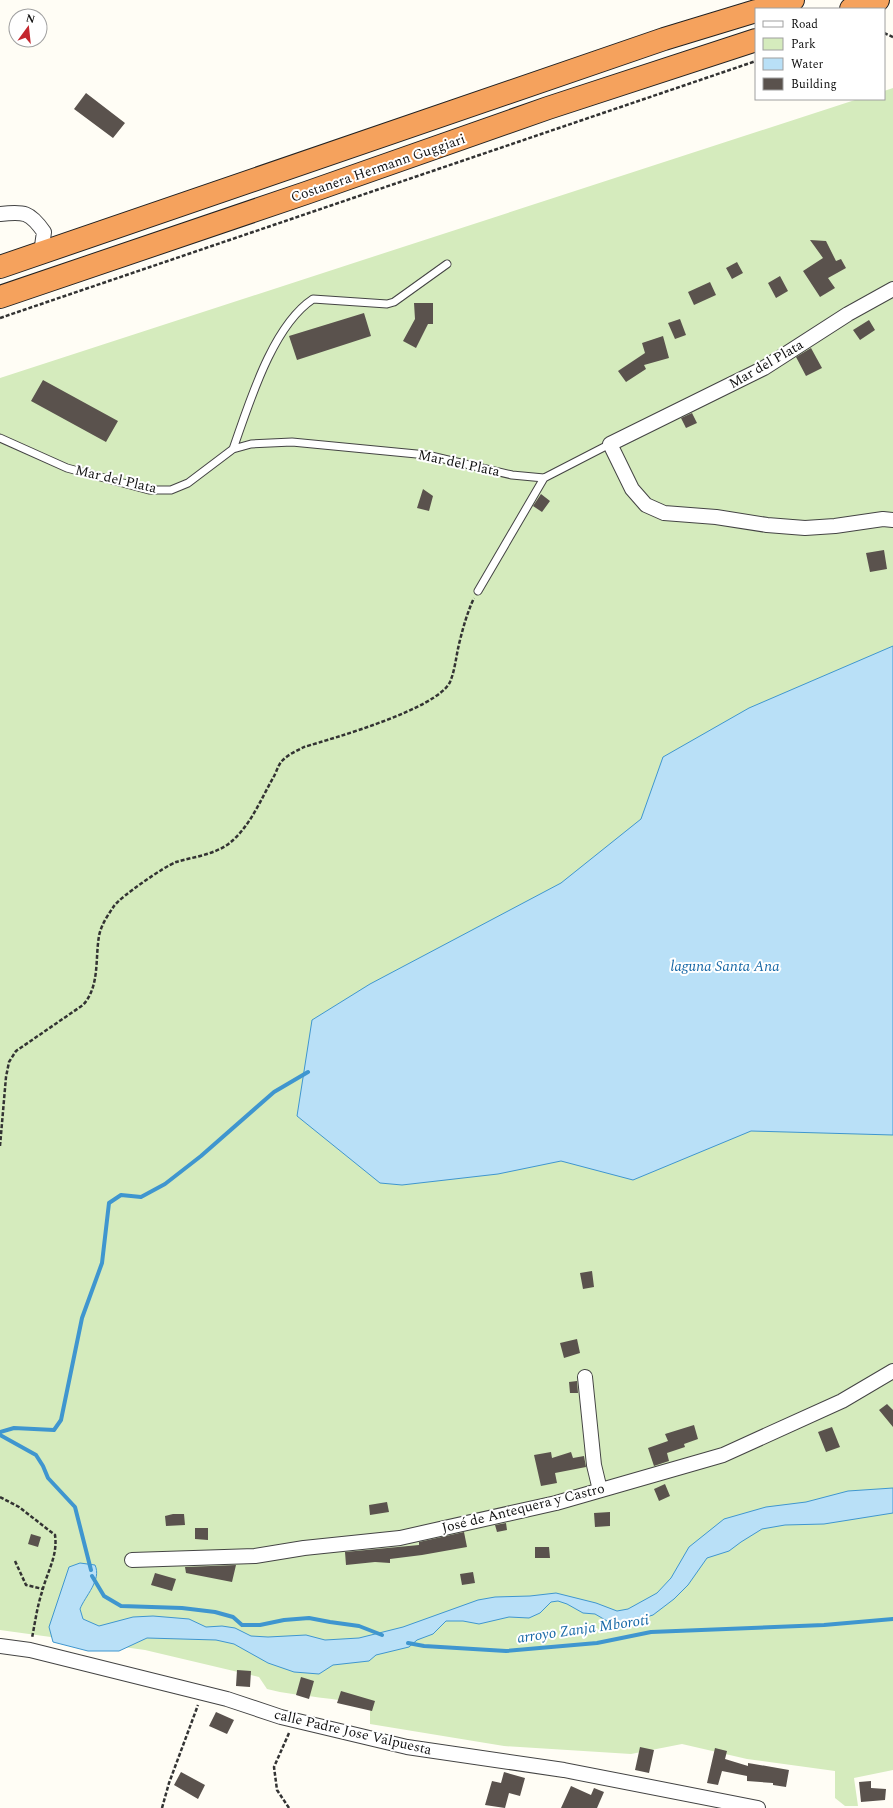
<svg xmlns="http://www.w3.org/2000/svg" width="893" height="1808" font-family="Spectral,serif">
  <style>
    .green { fill: #d5ebbd }
    .water { fill: #b9e0f7; stroke: #3f96cf }
    .lines { fill: none; stroke-linecap: round; stroke-linejoin: round }
    .stream { stroke: #3f96cf; stroke-width: 4 }
    .building { fill: #5a524d }
    .lane-casing { stroke: #444; stroke-width: 9 }
    .street-casing { stroke: #444; stroke-width: 16 }
    .highway-casing { stroke: #222; stroke-width: 24 }
    .path { stroke: #333; stroke-width: 2.5; stroke-dasharray: 4 2; stroke-linecap: butt }
    .lane { stroke: #fff; stroke-width: 7 }
    .street { stroke: #fff; stroke-width: 14 }
    .highway { stroke: #f5a25d; stroke-width: 22 }
    .labels { text-anchor: middle; dominant-baseline: central; stroke-width: 4; stroke-linejoin: round; paint-order: stroke }
    .street-label { font-size: 14px; fill: #111; stroke: #fff }
    .water-label { font-size: 15px; font-style: italic; fill: #1768a6; stroke: #fff }
  </style>
  <rect width="100%" height="100%" fill="#fffdf5"/>
  <path class="green" d="M893,88V1770L854,1778L858,1806H845L835,1798V1771L747,1759L682,1744L631,1754L504,1746L370,1724V1708C337,1696 301,1698 267,1689L259,1677L145,1650L0,1630V378L858,99H884V91Z"/>
  <path class="water" d="M893,646V1135L751,1131L633,1180L561,1161L498,1174L402,1185L380,1183L297,1116L312,1020L370,984L561,883L641,819L663,757L749,708Z
    M893,1488V1513L824,1524L785,1525L762,1529L741,1542L729,1551L707,1558L688,1585L674,1599L653,1615L621,1625H614L595,1614L583,1613L567,1604L558,1601L551,1602L540,1613L529,1618L509,1617L479,1624L463,1621H446L433,1634L417,1640L409,1647L376,1655L369,1661L333,1665L319,1674L294,1672L268,1663L234,1644L216,1640L147,1638L119,1651H88L53,1642L49,1627L69,1567L80,1563L95,1565C102,1580 85,1596 80,1609L83,1619L99,1626L133,1617L153,1616L189,1619L206,1627L222,1626L235,1628L251,1636L268,1637L306,1635L325,1640L359,1638L403,1627L478,1600L495,1597L530,1596L556,1593L596,1603L617,1611L628,1609L657,1593L671,1578L689,1547L724,1519L766,1507L806,1502L848,1491Z"/>
  <g class="lines">
    <path class="stream" d="M0,1432L14,1428L54,1430L61,1420L82,1318L102,1263L109,1203L121,1195L141,1197L165,1184L201,1156L274,1092L308,1072
      M0,1435L36,1455L43,1466L48,1478L75,1507L91,1570
      M92,1576L104,1596L121,1606L182,1608L215,1612L233,1617L242,1625H260L284,1620L309,1618L330,1622L359,1626L382,1635
      M408,1643L424,1646L506,1651L597,1643L651,1632L824,1625L893,1619"/>
  </g>
  <path class="building" d="M86,93L125,123L113,138L74,109Z
    M810,240L826,241L836,261L841,259L846,268L828,278L835,288L820,297L803,271L823,258Z
    M737,262L743,273L732,279L726,268Z
    M780,276L788,291L776,298L768,283Z
    M710,282L716,295L694,305L688,292Z
    M414,303H433V324H428L416,348L403,341L415,319Z
    M364,313L371,336L297,360L289,336Z
    M680,319L686,335L675,339L668,323Z
    M869,320L875,330L860,340L853,330Z
    M663,336L669,358L644,365L646,369L626,382L618,371L645,353L642,343Z
    M811,348L822,368L806,376L796,357Z
    M43,380L118,421L106,442L31,401Z
    M692,413L697,423L686,428L681,418Z
    M423,489L433,496L429,511L417,508Z
    M541,494L550,501L542,512L533,506Z
    M884,550L887,569L870,572L866,553Z
    M592,1271L594,1287L583,1289L580,1273Z
    M577,1339L580,1353L564,1358L560,1343Z
    M577,1381L578,1393H570L569,1382Z
    M887,1404L893,1410V1427L879,1410Z
    M694,1425L698,1439L684,1444L685,1447L667,1453L669,1461L654,1466L648,1448L668,1441L665,1434Z
    M832,1427L840,1447L826,1452L818,1432Z
    M551,1452L552,1458L571,1452L573,1458L584,1456L586,1467L555,1473L557,1483L541,1486L534,1455Z
    M665,1484L670,1496L659,1501L654,1489Z
    M387,1502L389,1512L370,1515L369,1505Z
    M610,1512V1526L595,1527L594,1513Z
    M173,1514H184L185,1525L166,1526L165,1516Z
    M506,1523L507,1530L497,1532L495,1525Z
    M195,1528H208V1540L195,1539Z
    M464,1532L467,1547L422,1555L390,1559V1563L375,1562L346,1565L345,1552L419,1545V1542Z
    M31,1534L41,1537L38,1547L28,1544Z
    M535,1547H549L550,1558H535Z
    M236,1565L232,1582L186,1573L185,1567Z
    M473,1572L475,1583L462,1585L460,1574Z
    M155,1573L176,1579L172,1591L151,1585Z
    M237,1670L251,1671L250,1687L236,1686Z
    M301,1677L314,1681L309,1699L296,1695Z
    M341,1691L375,1701L372,1711L337,1703Z
    M216,1712L234,1720L227,1734L209,1726Z
    M640,1747L654,1750L649,1773L635,1770Z
    M715,1748L727,1751L725,1759L748,1766V1763L754,1764L789,1770L786,1787L773,1785V1783L747,1781V1776L722,1771L718,1785L707,1783Z
    M181,1772L205,1785L198,1799L174,1785Z
    M504,1772L525,1778L520,1796L509,1793L505,1808L485,1805L492,1781L501,1783Z
    M871,1781V1788L886,1789L885,1800L861,1802L859,1782Z
    M571,1786L591,1795L594,1788L604,1792L597,1808H561Z"/>
  <g class="lines">
    <g class="lane-casing">
      <path id="lane" d="M0,438L67,468L149,490H171L188,483L233,449L251,444L292,442L427,455L512,475L544,478L610,444
        M233,449C249,404 272,326 313,299L387,304L394,302L447,264
        M478,591L544,478"/>
    </g>
    <g class="street-casing">
      <path id="street" d="M0,214C24,211 30,212 44,232L41,253
        M893,289L848,314L764,368L610,444L632,489L646,505L664,513L716,517L767,525L805,528L835,526L883,519L893,520
        M585,1377L594,1465L600,1490
        M132,1560L255,1556L304,1548L400,1538L556,1503L723,1455L842,1401L893,1371
        M0,1646L30,1650L227,1699L281,1717L407,1747L564,1770L758,1808"/>
    </g>
    <g class="highway-casing">
      <path id="highway" d="M764,9L793,0
        M851,9L878,0
        M0,267L664,39L756,11
        M0,297L306,193L548,108L756,40"/>
    </g>
    <path class="path" d="M884,33L893,37
      M0,318L756,61
      M0,1146L6,1077L9,1062L16,1051L83,1005C100,986 95,959 99,936C101,925 108,915 114,906C120,897 165,866 176,862C193,857 212,855 227,845C249,829 260,801 273,778C276,773 278,766 281,762C287,755 296,751 304,747C334,738 437,709 450,682C455,670 456,657 459,644C463,628 467,613 474,598
      M0,1497L19,1507L55,1535C58,1556 47,1572 42,1592C37,1607 35,1623 32,1638
      M15,1561L26,1585L43,1589
      M162,1808L169,1783L198,1705
      M289,1808L277,1790L274,1767L289,1733"/>
    <use href="#lane" class="lane"/>
    <use href="#street" class="street"/>
    <use href="#highway" class="highway"/>
  </g>
  <g class="labels">
    <g class="street-label">
      <text transform="translate(378 168) rotate(-19)">Costanera Hermann Guggiari</text>
      <text transform="translate(766 364) rotate(-30)">Mar del Plata</text>
      <text transform="translate(459 463) rotate(12)">Mar del Plata</text>
      <text transform="translate(116 479) rotate(13)">Mar del Plata</text>
      <text transform="translate(523 1508) rotate(-14)">José de Antequera y Castro</text>
      <text transform="translate(353 1732) rotate(13)">calle Padre Jose Valpuesta</text>
    </g>
    <g class="water-label">
      <text x="725" y="966">laguna Santa Ana</text>
      <text transform="translate(583 1629) rotate(-8)">arroyo Zanja Mboroti</text>
    </g>
  </g>
  <rect x="755" y="8" width="130" height="92" fill="#ffffff" stroke="#a0a0a0"/>
  <rect x="763" y="21" width="20" height="6" fill="#ffffff" stroke="#a0a0a0"/>
  <text x="791" y="28" font-size="12" fill="#111111">Road</text>
  <rect x="763" y="38" width="20" height="12" fill="#d5ebbd" stroke="#a0a0a0"/>
  <text x="791" y="48" font-size="12" fill="#111111">Park</text>
  <rect x="763" y="58" width="20" height="12" fill="#b9e0f7" stroke="#a0a0a0"/>
  <text x="791" y="68" font-size="12" fill="#111111">Water</text>
  <rect x="763" y="78" width="20" height="12" fill="#5a524d" stroke="#a0a0a0"/>
  <text x="791" y="88" font-size="12" fill="#111111">Building</text>
  <g transform="translate(28 28) rotate(15)"><circle r="19" fill="#ffffff" stroke="#a0a0a0"/>
  <path d="M0-3L7 15L0 10L-7 15Z" fill="#c4262e"/>
  <text y="-6" font-size="11" font-weight="bold" text-anchor="middle" fill="#111111">N</text>
  </g>
</svg>
